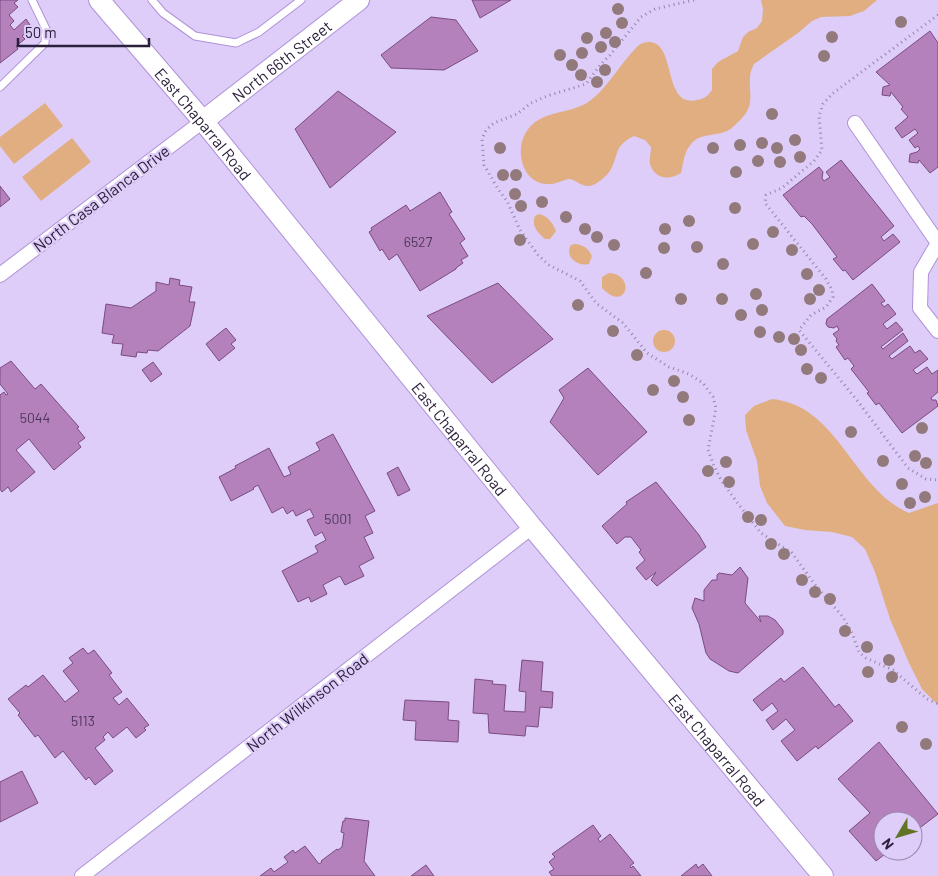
<svg xmlns="http://www.w3.org/2000/svg" width="938" height="876" font-family="Barlow,sans-serif">
  <style>
    .green { fill: #e0ae81 }
    .building { fill: #b481bc; stroke: #7a4b82 }
    .lines { fill: none; stroke-linecap: round; stroke-linejoin: round }
    .lane-casing { stroke: #af93d8; stroke-width: 9 }
    .street-casing { stroke: #af93d8; stroke-width: 16 }
    .secondary-casing { stroke: #af93d8; stroke-width: 22 }
    .path { stroke: #9386aa; stroke-width: 3; stroke-dasharray: 1 4; stroke-linecap: butt }
    .lane { stroke: #fff; stroke-width: 7 }
    .street { stroke: #fff; stroke-width: 14 }
    .secondary { stroke: #fff; stroke-width: 20 }
    .tree { fill: #92797b }
    .labels { text-anchor: middle; dominant-baseline: central; stroke-width: 4.5; stroke-linejoin: round; paint-order: stroke }
    .number-label { font-size: 14px; fill: #4d385b }
    .street-label { font-size: 16px; fill: #2b203b; stroke: #ddcdf8 }
  </style>
  <rect width="100%" height="100%" fill="#ddcdf8"/>
  <path class="green" d="M761,0H877L864,11L850,16L821,17L812,21L798,33L754,64C743,83 759,100 742,118C738,122 732,129 727,131C714,137 698,132 689,147C684,153 683,165 681,173C670,180 655,180 650,164C649,159 651,153 651,147L645,140L634,136C628,139 623,142 619,148C616,154 615,161 612,167C609,175 596,186 588,186C581,186 576,180 569,179C562,180 555,185 547,184C523,183 515,152 525,134C539,108 571,116 591,100C609,86 620,64 636,48C639,44 644,42 649,42C677,42 662,108 697,100C704,99 708,96 712,90V69L718,62L738,51L743,37L748,32L757,28L762,21L763,9Z
    M45,103L63,126L14,164L0,146V137Z
    M72,138L91,162L41,201L22,177Z
    M539,214C548,216 552,222 556,231L550,239H545C538,233 531,226 535,216Z
    M575,244C584,245 588,248 592,256L589,264C578,267 564,257 571,245Z
    M609,273C636,274 627,314 602,288V277Z
    M653 341a11 11 0 1 1 22 0a11 11 0 1 1-22 0Z
    M772,399C838,405 853,489 909,513L938,503V705L922,689L909,663L890,619L875,572L865,549L852,537L832,532L805,530L785,526L767,503L760,486L757,461L746,430L745,415L754,406Z"/>
  <path class="building" d="M0,0H18L14,3L18,7L9,15L14,21L10,25L14,30L26,19L32,28L22,36L25,39L16,46L18,49L0,63Z
    M472,0H511L480,18Z
    M431,17L456,20L478,51L444,70L391,68L381,55Z
    M930,31L938,43V167L930,173L919,160L918,163L909,162L910,154L917,152L920,149L918,146L915,148L909,140L918,133L915,129L902,138L895,128L908,117L901,109L903,107L891,92L890,96L882,95L883,87L890,85L876,72Z
    M338,91L396,132L330,188L295,129Z
    M841,160L894,226L881,237L884,241L893,234L900,242L853,280L845,270L843,271L833,259L837,257L812,224L804,216L801,217L783,195L819,167L823,172L822,178L824,181L830,177L826,172Z
    M0,186L10,199L0,207Z
    M440,192L452,212L449,214L465,239L460,243L468,256L461,260L463,263L456,268V269L420,291L397,254L389,260L382,249L380,251L369,232L372,230L371,228L406,205L410,211Z
    M170,278L180,280L179,285L192,287L189,302H195L190,326L158,351L148,350L147,353L137,352L136,357L121,355L123,344L112,343L114,335L102,333L106,304L131,308L156,291V282L169,285Z
    M498,283L553,339L492,383L427,316Z
    M872,284L885,301L881,303L884,307L888,304L896,314L883,324L887,329L896,322L903,330L881,347L883,349L903,333L908,341L889,356L892,359L910,346L915,353L920,350L928,359L913,370L917,374L927,367L932,374L938,370V392L931,398L932,400H936L938,406L902,433L879,403L876,405L867,393L869,392L851,369L854,366L848,358L845,360L836,347L839,345L836,341L837,339L833,334L839,330L837,326L834,328L828,327L826,324L827,319Z
    M226,328L236,340L231,344L235,348L219,361L206,344Z
    M11,361L35,389L41,384L79,427L77,428L85,438L78,443L81,447L54,470L29,439L16,450L35,472L11,492L8,487L2,492L0,489V395L4,392L6,395L8,394L0,384V368Z
    M153,362L162,374L151,382L142,370Z
    M588,368L647,432L598,475L550,422L564,398L559,390Z
    M333,434L375,511L365,516L373,533L364,537L374,558L359,566L364,576L345,585L340,576L323,585L327,594L311,602L309,597L298,602L282,571L318,552L315,546L326,540L322,532L315,536L307,520L314,517L310,509L296,516L293,510L287,514L283,507L272,513L258,485L253,488L254,489L231,501L219,477L236,468L235,466L269,448L284,477L291,474L288,467L320,450L316,443Z
    M398,467L410,490L398,496L387,473Z
    M656,482L699,535L706,547L657,586L651,580L656,572L646,580L636,568L645,560L639,552L641,550L631,537H625L617,544L602,526L627,504L626,502Z
    M740,567L748,578L745,603L761,622L759,616H768L775,620L783,630V634L738,673L729,671L710,659L706,653L699,624L692,608L695,598L704,601V590L712,580H717V575L719,573L732,575Z
    M83,648L88,654L94,650L112,673L109,675L122,692L113,698L119,705L127,698L149,725L144,728L146,730L136,738L127,727L113,738L108,732L103,737L105,740L95,748L113,771L95,785L89,777L86,780L63,751L55,758L38,735L35,737L18,715L20,713L8,699L26,685L28,687L43,675L65,702L79,691L63,671L73,663L69,658Z
    M522,660L543,662L541,691L553,692L552,708L540,707L538,727L526,726L525,736L489,733L488,714L473,713L475,679L493,681L492,684L506,685L504,711L525,712L526,692L519,691Z
    M803,667L835,707L839,704L853,721L818,749L816,746L797,761L781,741L795,730L786,719L773,730L766,720L778,711L772,703L762,711L753,700L781,678L784,682Z
    M405,700L449,702L448,720L459,721L458,742L415,740L416,721L403,720Z
    M879,742L938,814L913,833V821H883V851H889L876,861L849,831L870,813L838,779Z
    M22,771L38,803L0,822V782Z
    M345,818L369,821L364,861L375,876H260L271,868L274,872L288,862L284,857L293,850L295,853L305,846L319,864L322,862L321,861L337,849L338,850L342,847L344,833L341,832L343,821H345Z
    M593,825L601,836L598,839L600,842L610,834L634,863L630,866L631,868L633,866L641,876H552L549,872L554,869L549,862L555,857L552,854Z
    M696,864L698,868L703,864L712,876H681Z
    M426,865L434,876H411Z"/>
  <g class="lines">
    <g class="lane-casing">
      <path id="lane" d="M152,0L163,13L195,36L236,43L259,32L301,0
        M0,87L45,43L46,29L32,0"/>
    </g>
    <g class="street-casing">
      <path id="street" d="M855,123L938,243
        M938,243L921,272L920,308L938,331
        M0,275L203,121
        M82,876L532,527"/>
    </g>
    <g class="secondary-casing">
      <g id="secondary">
        <path id="s1" d="M99,0L203,121L532,527L823,876"/>
        <path id="s2" d="M203,121L359,0"/>
      </g>
    </g>
    <path class="path" d="M694,0L655,9L641,17L610,55L601,64L586,84L547,96L531,103L517,114L494,123L486,130L482,139L484,165L498,189L507,201L520,230L538,255L549,265L580,281L596,303L623,323L647,353L669,367L689,374L703,383L713,397L716,408L708,450L714,466L721,480L736,501L761,533L792,553L816,586L843,617L852,633L859,652L866,658L893,670L927,699L938,704
      M938,15L832,94L823,104L819,116L822,150L814,161L782,188L766,195L765,203L826,279L832,290L833,297L826,307L811,315L799,330L856,399L908,468L926,479L938,480"/>
    <use href="#lane" class="lane"/>
    <use href="#street" class="street"/>
    <use href="#secondary" class="secondary"/>
  </g>
  <g class="tree">
    <circle cx="618" cy="9" r="6"/>
    <circle cx="901" cy="22" r="6"/>
    <circle cx="622" cy="23" r="6"/>
    <circle cx="606" cy="33" r="6"/>
    <circle cx="832" cy="37" r="6"/>
    <circle cx="587" cy="38" r="6"/>
    <circle cx="615" cy="42" r="6"/>
    <circle cx="601" cy="47" r="6"/>
    <circle cx="582" cy="53" r="6"/>
    <circle cx="560" cy="55" r="6"/>
    <circle cx="824" cy="56" r="6"/>
    <circle cx="572" cy="65" r="6"/>
    <circle cx="605" cy="70" r="6"/>
    <circle cx="581" cy="75" r="6"/>
    <circle cx="597" cy="82" r="6"/>
    <circle cx="772" cy="114" r="6"/>
    <circle cx="795" cy="140" r="6"/>
    <circle cx="762" cy="143" r="6"/>
    <circle cx="740" cy="145" r="6"/>
    <circle cx="500" cy="148" r="6"/>
    <circle cx="713" cy="148" r="6"/>
    <circle cx="777" cy="148" r="6"/>
    <circle cx="800" cy="157" r="6"/>
    <circle cx="758" cy="161" r="6"/>
    <circle cx="780" cy="162" r="6"/>
    <circle cx="736" cy="172" r="6"/>
    <circle cx="503" cy="175" r="6"/>
    <circle cx="516" cy="175" r="6"/>
    <circle cx="515" cy="194" r="6"/>
    <circle cx="542" cy="202" r="6"/>
    <circle cx="521" cy="206" r="6"/>
    <circle cx="735" cy="208" r="6"/>
    <circle cx="566" cy="217" r="6"/>
    <circle cx="689" cy="221" r="6"/>
    <circle cx="585" cy="229" r="6"/>
    <circle cx="665" cy="229" r="6"/>
    <circle cx="773" cy="232" r="6"/>
    <circle cx="597" cy="237" r="6"/>
    <circle cx="520" cy="240" r="6"/>
    <circle cx="753" cy="244" r="6"/>
    <circle cx="614" cy="245" r="6"/>
    <circle cx="697" cy="247" r="6"/>
    <circle cx="664" cy="248" r="6"/>
    <circle cx="792" cy="250" r="6"/>
    <circle cx="723" cy="264" r="6"/>
    <circle cx="646" cy="273" r="6"/>
    <circle cx="807" cy="274" r="6"/>
    <circle cx="819" cy="290" r="6"/>
    <circle cx="756" cy="294" r="6"/>
    <circle cx="681" cy="299" r="6"/>
    <circle cx="722" cy="299" r="6"/>
    <circle cx="810" cy="299" r="6"/>
    <circle cx="578" cy="305" r="6"/>
    <circle cx="762" cy="310" r="6"/>
    <circle cx="741" cy="315" r="6"/>
    <circle cx="613" cy="331" r="6"/>
    <circle cx="760" cy="332" r="6"/>
    <circle cx="779" cy="337" r="6"/>
    <circle cx="794" cy="339" r="6"/>
    <circle cx="801" cy="350" r="6"/>
    <circle cx="637" cy="355" r="6"/>
    <circle cx="807" cy="369" r="6"/>
    <circle cx="821" cy="378" r="6"/>
    <circle cx="674" cy="381" r="6"/>
    <circle cx="653" cy="390" r="6"/>
    <circle cx="683" cy="397" r="6"/>
    <circle cx="689" cy="420" r="6"/>
    <circle cx="922" cy="428" r="6"/>
    <circle cx="851" cy="432" r="6"/>
    <circle cx="915" cy="456" r="6"/>
    <circle cx="883" cy="461" r="6"/>
    <circle cx="726" cy="462" r="6"/>
    <circle cx="926" cy="463" r="6"/>
    <circle cx="708" cy="471" r="6"/>
    <circle cx="729" cy="482" r="6"/>
    <circle cx="902" cy="484" r="6"/>
    <circle cx="925" cy="497" r="6"/>
    <circle cx="910" cy="503" r="6"/>
    <circle cx="748" cy="517" r="6"/>
    <circle cx="761" cy="520" r="6"/>
    <circle cx="771" cy="544" r="6"/>
    <circle cx="784" cy="554" r="6"/>
    <circle cx="802" cy="580" r="6"/>
    <circle cx="815" cy="592" r="6"/>
    <circle cx="830" cy="599" r="6"/>
    <circle cx="845" cy="631" r="6"/>
    <circle cx="867" cy="647" r="6"/>
    <circle cx="889" cy="660" r="6"/>
    <circle cx="868" cy="672" r="6"/>
    <circle cx="892" cy="677" r="6"/>
    <circle cx="902" cy="727" r="6"/>
    <circle cx="926" cy="744" r="6"/>
  </g>
  <g class="labels">
    <g class="number-label">
      <text x="418" y="241">6527</text>
      <text x="35" y="417">5044</text>
      <text x="338" y="518">5001</text>
      <text x="83" y="720">5113</text>
    </g>
    <g class="street-label">
      <text stroke="none"><textPath href="#s2" startOffset="99">North 66th Street</textPath></text>
      <text stroke="none"><textPath href="#s1" startOffset="162">East Chaparral Road</textPath></text>
      <text transform="translate(101 198) rotate(-37)">North Casa Blanca Drive</text>
      <text stroke="none"><textPath href="#s1" startOffset="568">East Chaparral Road</textPath></text>
      <text transform="translate(307 702) rotate(-38)">North Wilkinson Road</text>
      <text stroke="none"><textPath href="#s1" startOffset="972">East Chaparral Road</textPath></text>
    </g>
  </g>
  <g transform="translate(898 836) rotate(232)"><circle r="24" fill="#ddcdf8" stroke="#9688ac"/>
  <path d="M0-4L9 19L0 12L-9 19Z" fill="#617424"/>
  <text y="-8" font-size="14" font-weight="bold" text-anchor="middle" fill="#2b203b">N</text>
  </g>
  <path d="M18 38v8h131v-8" fill="none" stroke="#2b203b" stroke-width="2.5"/>
  <text x="25" y="38" font-size="15" fill="#2b203b" stroke="#ddcdf8" stroke-width="4" paint-order="stroke">50 m</text>
</svg>
